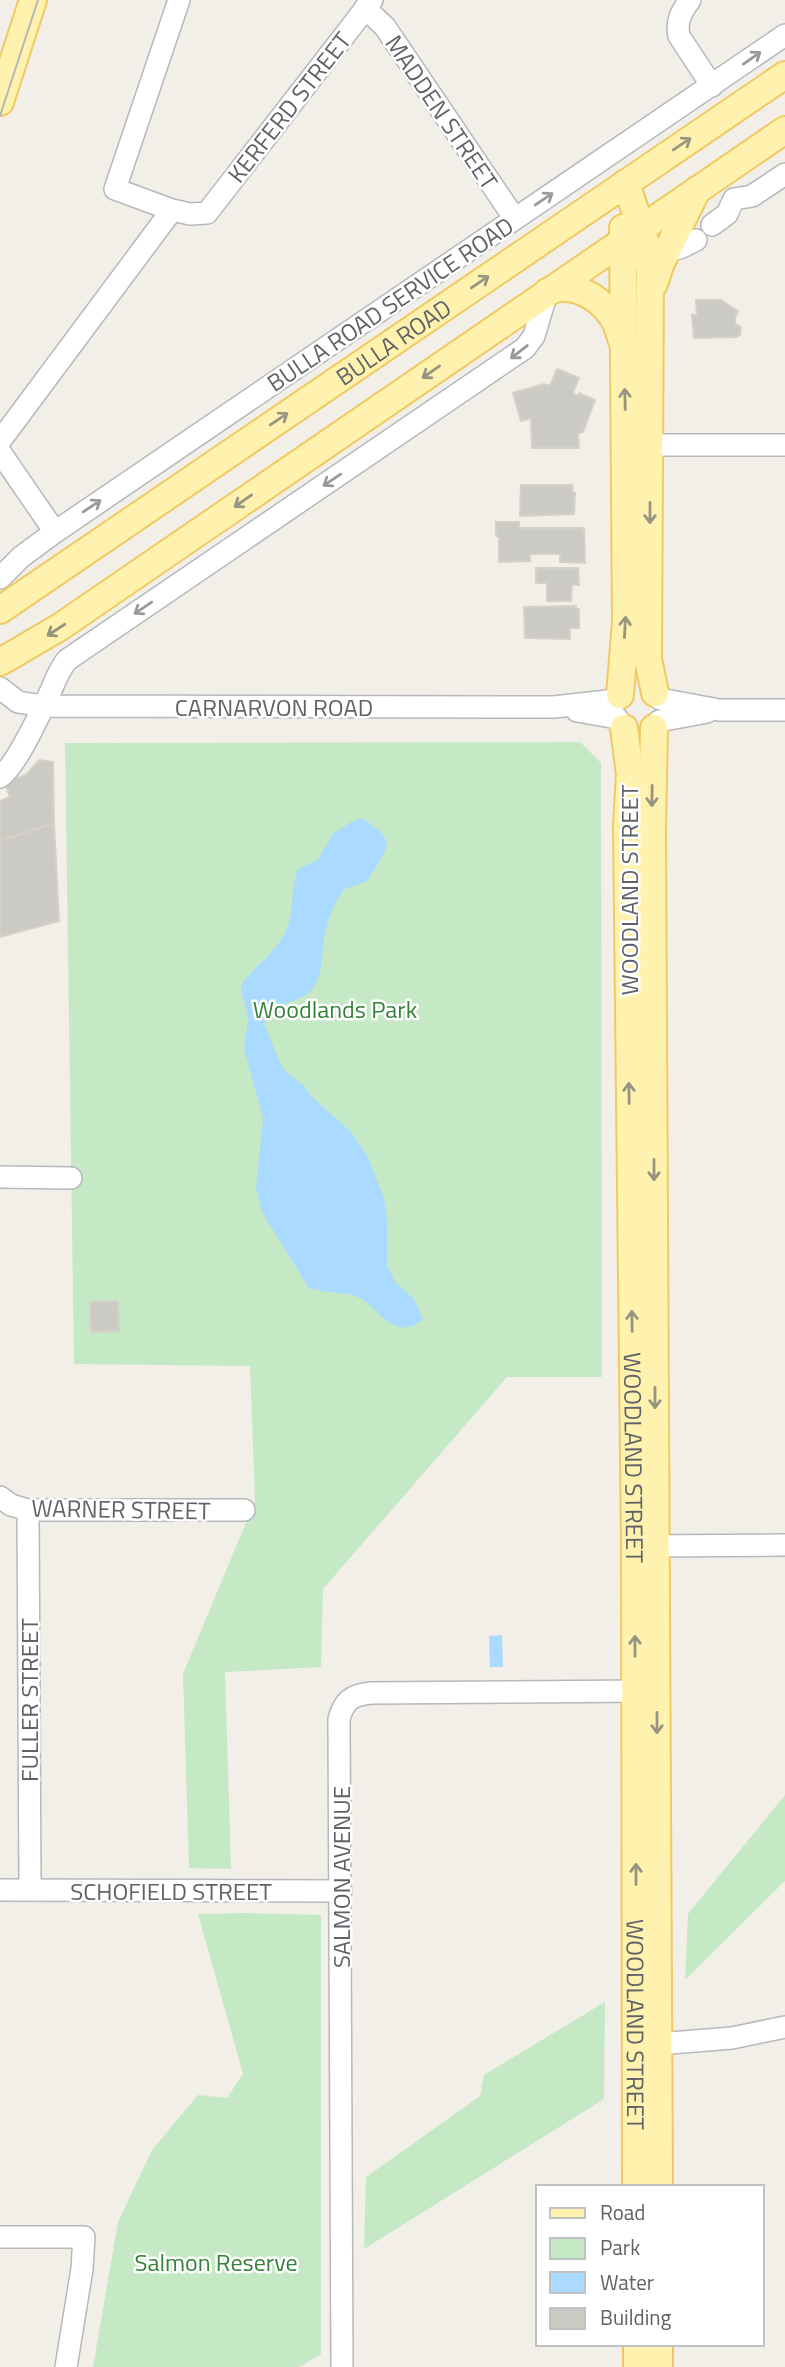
<svg xmlns="http://www.w3.org/2000/svg" width="785" height="2367" font-family="'Titillium Web',sans-serif">
  <style>
    .green { fill: #c5e8c5 }
    .water { fill: #aadaff }
    .building { fill: #cccac5; stroke: #d6d1c6; stroke-width: 2 }
    .lines { fill: none; stroke-linecap: round; stroke-linejoin: round }
    .minor-casing { stroke: #b5b8bc; stroke-width: 24 }
    .major-casing { stroke: #f2c960; stroke-width: 30 }
    .minor { stroke: #fff; stroke-width: 21 }
    .major { stroke: #fff2af; stroke-width: 26 }
    .tram { stroke: #b6b7b8; stroke-width: 2 }
    .oneway { stroke: #979a9d }
    .oneway2 { stroke: #979581 }
    .labels { text-anchor: middle; dominant-baseline: central; stroke-width: 5; stroke-linejoin: round; paint-order: stroke }
    .street-label { font-size: 24px; fill: #5f6368; stroke: #fff }
    .park-label { font-size: 24px; fill: #348238; stroke: #fff }
  </style>
  <rect width="100%" height="100%" fill="#f1efe8"/>
  <path class="green" d="M580,742L601,763L602,1377H507L323,1589L321,1667L225,1672L231,1869L189,1868L183,1674L255,1501L250,1366L74,1364L65,743Z
    M785,1795V1881L685,1980L688,1914Z
    M247,1913L321,1915V2354L299,2367H93L118,2222L152,2150L198,2095L227,2098L243,2074L198,1914Z
    M605,2002L604,2099L364,2249L366,2177L480,2096L484,2075Z"/>
  <path class="water" d="M363,818L383,834L387,844L384,854L367,881L344,889C333,905 327,921 324,939C321,955 323,973 314,987C300,1007 270,998 264,1024L282,1068L304,1086L312,1097L350,1131L367,1155L384,1198L387,1221V1265L395,1282L414,1299L423,1320C391,1342 383,1310 358,1297C348,1292 340,1294 330,1292C323,1292 315,1289 308,1287L262,1212L256,1189L263,1118L244,1049L248,1019L247,1011L241,992L242,984C254,966 275,953 285,933C295,914 290,889 298,869L317,860L334,833L353,821Z
    M502,1635L503,1667H490L489,1636Z"/>
  <path class="building" d="M696,300H721L738,311L735,317V324L741,327L740,335L736,337L694,338L692,315H697Z
    M557,369L579,378L573,393L578,396L579,393L595,400L583,432L578,433L579,448H532L531,418L521,421L513,393L544,384L550,386Z
    M521,485H572L573,493H575L574,514L520,516Z
    M496,522H519V528H584L585,563L560,562V554H530V561L499,562V536H496Z
    M536,568H578L579,585H572L571,601H547V583H536Z
    M576,606V609H579V628H570V639L525,638L524,607Z
    M39,760L53,762L54,823L0,841V801L10,797L5,784L27,774Z
    M54,823L59,921L0,937V841Z
    M118,1301L119,1331L91,1332L90,1302Z"/>
  <g class="lines">
    <g class="minor-casing">
      <path id="minor" d="M690,0C681,12 676,21 679,36L712,86
        M365,8L385,27L515,219
        M172,210L115,189L179,0
        M712,225L727,214L734,199L752,196L785,174
        M667,250L680,248L696,240
        M0,441L172,210L190,214L207,213L372,0
        M633,445H785
        M0,452L55,532
        M0,578L21,557L55,532L785,35
        M0,688L18,702L43,706L554,707L617,700
        M660,699L719,710H785
        M577,711L617,718
        M659,721L707,712
        M0,777C17,765 39,715 49,695C55,682 58,671 67,660L525,348L534,336L547,292
        M0,1177L71,1178
        M0,1497L11,1505L28,1510H244
        M28,1510L30,1890
        M640,1546L785,1545
        M0,1890L341,1891
        M645,2045L732,2038L785,2027
        M0,2237H84L82,2269L66,2367
        M342,2367L339,1719C344,1701 351,1695 371,1693L648,1691"/>
    </g>
    <g class="major-casing">
      <g id="major">
        <path d="M0,102L33,0"/>
        <path d="M626,183L646,244L650,271L648,659L655,693"/>
        <path d="M654,284L661,263L697,190"/>
        <path d="M547,292C570,280 598,296 611,315C617,322 619,332 622,341"/>
        <path id="s1" d="M0,610L785,75"/>
        <path d="M0,662L60,627L785,130"/>
        <path d="M620,695L626,622L623,228"/>
        <path id="s2" d="M624,728L630,774L627,826L635,1547L636,2187"/>
        <path d="M654,728L652,830L659,2187"/>
        <path d="M637,2344V2367"/>
        <path d="M659,2344V2367"/>
      </g>
    </g>
    <use href="#minor" class="minor"/>
    <use href="#major" class="major"/>
    <path class="tram" d="M0,116L38,0"/>
  </g>
  <defs><path id="oneway-shaft" d="M-6 0H5M1.5-3L5.5 0L1.5 3" fill="none" stroke-width="1.6" stroke-linecap="round" stroke-linejoin="round" transform="scale(1.75)"/></defs>
  <g class="oneway">
    <use href="#oneway-shaft" transform="translate(752 58) rotate(-35)"/>
    <use href="#oneway-shaft" transform="translate(544 199) rotate(-34)"/>
    <use href="#oneway-shaft" transform="translate(519 352) rotate(142)"/>
    <use href="#oneway-shaft" transform="translate(332 480) rotate(146)"/>
    <use href="#oneway-shaft" transform="translate(92 506) rotate(-34)"/>
    <use href="#oneway-shaft" transform="translate(143 608) rotate(146)"/>
  </g>
  <g class="oneway2">
    <use href="#oneway-shaft" transform="translate(682 144) rotate(-34)"/>
    <use href="#oneway-shaft" transform="translate(480 282) rotate(-34)"/>
    <use href="#oneway-shaft" transform="translate(431 372) rotate(145)"/>
    <use href="#oneway-shaft" transform="translate(625 399) rotate(-91)"/>
    <use href="#oneway-shaft" transform="translate(279 419) rotate(-34)"/>
    <use href="#oneway-shaft" transform="translate(243 501) rotate(145)"/>
    <use href="#oneway-shaft" transform="translate(650 513) rotate(90)"/>
    <use href="#oneway-shaft" transform="translate(625 627) rotate(-87)"/>
    <use href="#oneway-shaft" transform="translate(56 630) rotate(147)"/>
    <use href="#oneway-shaft" transform="translate(652 796) rotate(91)"/>
    <use href="#oneway-shaft" transform="translate(629 1093) rotate(-91)"/>
    <use href="#oneway-shaft" transform="translate(654 1170) rotate(90)"/>
    <use href="#oneway-shaft" transform="translate(632 1321) rotate(-91)"/>
    <use href="#oneway-shaft" transform="translate(655 1398) rotate(90)"/>
    <use href="#oneway-shaft" transform="translate(635 1646) rotate(-90)"/>
    <use href="#oneway-shaft" transform="translate(657 1723) rotate(90)"/>
    <use href="#oneway-shaft" transform="translate(636 1874) rotate(-90)"/>
  </g>
  <g class="labels">
    <g class="street-label">
      <text transform="translate(289 107) rotate(-52)">KERFERD STREET</text>
      <text transform="translate(442 112) rotate(56)">MADDEN STREET</text>
      <text transform="translate(390 304) rotate(-34)">BULLA ROAD SERVICE ROAD</text>
      <text stroke="none"><textPath href="#s1" startOffset="476">BULLA ROAD</textPath></text>
      <text x="274" y="707">CARNARVON ROAD</text>
      <text transform="translate(629 890) rotate(-90)">WOODLAND STREET</text>
      <text stroke="none"><textPath href="#s2" startOffset="730">WOODLAND STREET</textPath></text>
      <text transform="translate(121 1509) rotate(1)">WARNER STREET</text>
      <text transform="translate(29 1700) rotate(-90)">FULLER STREET</text>
      <text transform="translate(341 1877) rotate(-90)">SALMON AVENUE</text>
      <text x="171" y="1891">SCHOFIELD STREET</text>
      <text stroke="none"><textPath href="#s2" startOffset="1297">WOODLAND STREET</textPath></text>
    </g>
    <g class="park-label">
      <text x="335" y="1009">Woodlands Park</text>
      <text x="216" y="2262">Salmon Reserve</text>
    </g>
  </g>
  <rect x="536" y="2185" width="228" height="161" fill="#ffffff" stroke="#bfc1c3" stroke-width="2"/>
  <rect x="550" y="2208" width="35" height="10" fill="#fff2af" stroke="#bfc1c3" stroke-width="2"/>
  <text x="600" y="2220" font-size="21" fill="#5f6368">Road</text>
  <rect x="550" y="2238" width="35" height="21" fill="#c5e8c5" stroke="#bfc1c3" stroke-width="2"/>
  <text x="600" y="2255" font-size="21" fill="#5f6368">Park</text>
  <rect x="550" y="2272" width="35" height="21" fill="#aadaff" stroke="#bfc1c3" stroke-width="2"/>
  <text x="600" y="2290" font-size="21" fill="#5f6368">Water</text>
  <rect x="550" y="2308" width="35" height="21" fill="#cccac5" stroke="#bfc1c3" stroke-width="2"/>
  <text x="600" y="2325" font-size="21" fill="#5f6368">Building</text>
</svg>
